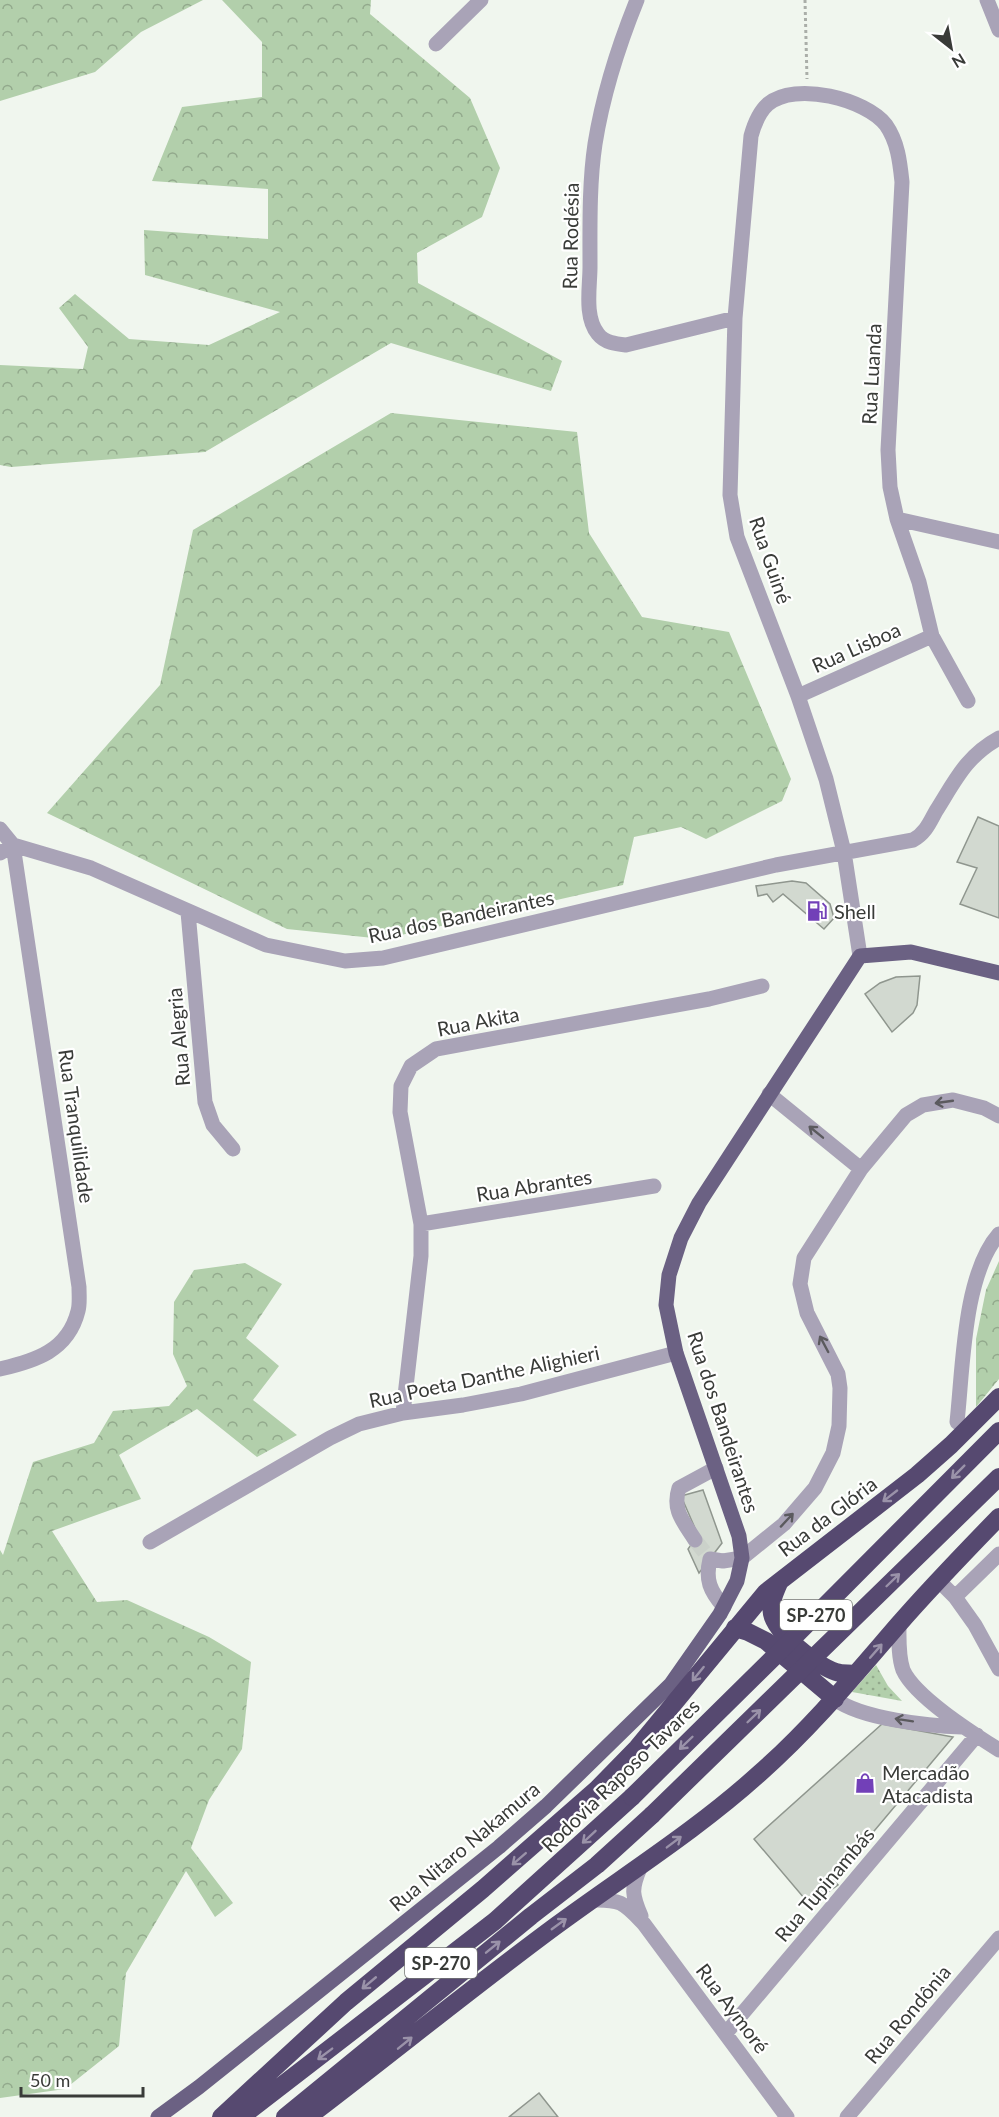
<svg xmlns="http://www.w3.org/2000/svg" width="999" height="2117" font-family="Lato,sans-serif">
  <style>
    .grass { fill: url(#grass-dots) }
    .forest { fill: url(#forest-crowns) }
    .building { fill: #d2d9d0; stroke: #8f968e; stroke-width: 1.5 }
    .lines { fill: none; stroke-linecap: round; stroke-linejoin: round }
    .minor-tunnel { stroke: #cbd1ca; stroke-width: 15; stroke-dasharray: 15 8; stroke-linecap: butt }
    .path { stroke: #aaaea8; stroke-width: 3; stroke-dasharray: 3 3; stroke-linecap: butt }
    .minor { stroke: #a9a3b7; stroke-width: 15 }
    .major { stroke: #6b6183; stroke-width: 15 }
    .highway { stroke: #564970; stroke-width: 18 }
    .highway-bridge { stroke: #564970; stroke-width: 18 }
    .oneway { stroke: #5b5a5e }
    .oneway2 { stroke: #9a92a9 }
    .labels { text-anchor: middle; dominant-baseline: central; stroke-width: 4.5; stroke-linejoin: round; paint-order: stroke }
    .shield { fill: #fff; stroke: #747674; stroke-width: 1.5 }
    .shield-label { font-size: 18px; font-weight: bold; fill: #393b38 }
    .street-label { font-size: 20px; fill: #393b38; stroke: #fff }
    .poi-label { font-size: 20px; fill: #393b38; stroke: #fff; text-anchor: start }
  </style>
  <defs>
    <pattern id="grass-dots" width="8" height="8" patternUnits="userSpaceOnUse" patternTransform="scale(1.5)"><rect width="8" height="8" fill="#b2cfab"/><path d="M2 2h.1M6 6h.1" fill="none" stroke="#92a98c" stroke-width="1.8" stroke-linecap="round"/></pattern>
    <pattern id="forest-crowns" width="20" height="18" patternUnits="userSpaceOnUse" patternTransform="scale(1.5)"><rect width="20" height="18" fill="#b2cfab"/><path d="M2 6a3 3 0 1 1 6 0M12 15a3 3 0 1 1 6 0" fill="none" stroke="#92a98c"/></pattern>
  </defs>
  <rect width="100%" height="100%" fill="#f0f6ee"/>
  <path class="grass" d="M876,1665L888,1686L902,1701L852,1692Z"/>
  <path class="forest" d="M0,0H203L141,32L95,72L0,101Z
    M222,0H371L370,14L470,98L500,168L482,217L417,253L418,283L562,361L551,391L391,343L205,452L11,467L0,465V365L83,369L88,347L59,308L75,294L129,339L209,345L280,312L145,275L144,230L268,239V189L152,181L182,107L262,97V42Z
    M391,413L577,432L589,533L642,617L729,632L791,779L782,801L706,839L681,827L634,837L623,885L383,939L287,929L47,813L160,685L193,530Z
    M999,1261V1379L976,1407V1339L986,1290Z
    M245,1263L282,1284L246,1338L279,1366L253,1400L297,1435L257,1457L197,1409L119,1455L141,1499L52,1531L97,1602L127,1600L209,1637L251,1662L242,1749L209,1800L191,1848L233,1903L215,1917L186,1871L126,1973L119,2046L65,2089L0,2098V1550L3,1555L33,1462L94,1443L113,1411L169,1406L187,1386L173,1354L174,1302L194,1270Z"/>
  <path class="building" d="M978,817L999,826V918L960,904L977,868L957,862Z
    M792,881L806,883L830,904L834,918L824,929L783,894L773,902L767,894L758,896L756,886Z
    M920,976L917,1005L913,1013L892,1032L865,994L880,983L896,977Z
    M703,1490L722,1543L699,1573L688,1549L698,1535L681,1496Z
    M882,1724L953,1737L833,1880L838,1885L810,1905L754,1839Z
    M539,2093L558,2117H509Z"/>
  <g class="lines">
    <path class="minor-tunnel" d="M695,1540L710,1559"/>
    <path class="path" d="M805,0L807,79"/>
    <path class="minor" d="M637,0C618,47 603,94 595,144C589,184 590,227 590,267C590,287 584,317 598,334C605,343 616,344 626,345L735,318
      M987,0L999,30
      M436,44L481,0
      M897,519L999,542
      M798,696L932,636
      M0,829L13,845L91,868L266,945L345,961L383,958L776,865L913,840C925,834 930,822 936,811C955,781 966,756 999,738
      M0,853L13,845
      M188,912L205,1102L213,1125L233,1149
      M860,956L844,852L826,779L798,696L737,537L730,495L735,318L751,136C754,125 758,113 768,104C795,81 866,99 886,125C898,142 900,163 902,182L888,450L890,487L897,519L919,582L932,636L968,701
      M769,1094L861,1169
      M421,1224L654,1186
      M0,1369C35,1361 68,1351 78,1311C80,1304 79,1295 79,1287L13,845
      M403,1413L421,1256V1224L400,1112L401,1086L411,1066L436,1049L709,999L762,986
      M957,1422C963,1369 963,1275 999,1234
      M695,1540C683,1521 672,1510 679,1488L716,1468
      M150,1542L330,1438L359,1424L403,1413L463,1405L521,1394L676,1353
      M939,1581L955,1597L999,1554
      M955,1597L975,1625L999,1669
      M724,1607C710,1591 705,1580 710,1559L723,1561L742,1558L784,1524L815,1488L833,1453L839,1426L840,1388L838,1374L807,1313L800,1284L804,1258L861,1169L906,1115L923,1105L953,1100L984,1108L999,1116
      M899,1624C899,1638 898,1656 903,1670C915,1697 974,1734 999,1750
      M835,1699C861,1719 929,1726 962,1727
      M640,1868C631,1889 632,1895 641,1916
      M591,1900C622,1899 624,1903 644,1924L787,2117
      M726,2033L977,1735
      M847,2117L999,1938"/>
    <path class="major" d="M158,2117L199,2087L499,1847L546,1806L671,1684L720,1614L737,1581L742,1558L739,1536L676,1353L666,1305L669,1275L681,1238L699,1203L860,956L911,952L999,973"/>
    <path class="highway" d="M779,1583C775,1592 770,1603 772,1614C776,1634 818,1666 836,1672C842,1674 849,1673 855,1674
      M735,1628L748,1632L766,1641L835,1699
      M221,2117L346,2002L483,1889L597,1789L637,1748L766,1592L917,1475L951,1445L999,1397
      M241,2117L495,1921L632,1797
      M285,2117L531,1916L597,1865L652,1815
      M308,2117C392,2053 473,1987 557,1925C625,1875 697,1830 760,1773C811,1728 854,1676 898,1625C930,1588 965,1552 999,1517"/>
    <path class="highway-bridge" d="M632,1797L775,1656L999,1431
      M652,1815L999,1477"/>
  </g>
  <defs><path id="oneway-shaft" d="M-6 0H5M1.5-3L5.5 0L1.5 3" fill="none" stroke-width="1.6" stroke-linecap="round" stroke-linejoin="round" transform="scale(1.5)"/></defs>
  <g class="oneway">
    <use href="#oneway-shaft" transform="translate(944 1102) rotate(172)"/>
    <use href="#oneway-shaft" transform="translate(816 1132) rotate(-141)"/>
    <use href="#oneway-shaft" transform="translate(824 1344) rotate(-118)"/>
    <use href="#oneway-shaft" transform="translate(787 1520) rotate(-47)"/>
    <use href="#oneway-shaft" transform="translate(904 1720) rotate(-171)"/>
  </g>
  <g class="oneway2">
    <use href="#oneway-shaft" transform="translate(958 1472) rotate(135)"/>
    <use href="#oneway-shaft" transform="translate(890 1496) rotate(142)"/>
    <use href="#oneway-shaft" transform="translate(893 1580) rotate(-44)"/>
    <use href="#oneway-shaft" transform="translate(876 1651) rotate(-49)"/>
    <use href="#oneway-shaft" transform="translate(698 1674) rotate(129)"/>
    <use href="#oneway-shaft" transform="translate(754 1716) rotate(-44)"/>
    <use href="#oneway-shaft" transform="translate(686 1743) rotate(136)"/>
    <use href="#oneway-shaft" transform="translate(589 1837) rotate(137)"/>
    <use href="#oneway-shaft" transform="translate(674 1842) rotate(-37)"/>
    <use href="#oneway-shaft" transform="translate(519 1859) rotate(139)"/>
    <use href="#oneway-shaft" transform="translate(559 1924) rotate(-36)"/>
    <use href="#oneway-shaft" transform="translate(493 1947) rotate(-39)"/>
    <use href="#oneway-shaft" transform="translate(369 1983) rotate(140)"/>
    <use href="#oneway-shaft" transform="translate(405 2043) rotate(-39)"/>
    <use href="#oneway-shaft" transform="translate(325 2054) rotate(143)"/>
  </g>
  <defs>
    <g id="fuel-bare" transform="scale(1.62)"><path d="M-5.5-6h7V0h2V4h1.3V-2.5L3-4.5l.8-.8L6-3V5H2.5V1h-1V6h-7ZM-4.2-4.7v3.2H.2V-4.7Z" fill="#7240b8" stroke="#fff" stroke-width="2.5" paint-order="stroke"/></g>
    <g id="shop-bare" transform="scale(1.62)"><path d="M-5-2.5h2.3a2.7 3.5 0 0 1 5.4 0H5L5.5 6h-11ZM-1.5-2.5h3a1.5 2.3 0 0 0-3 0Z" fill="#7240b8" stroke="#fff" stroke-width="2.5" paint-order="stroke"/></g>
  </defs>
  <g fill-rule="evenodd">
    <use href="#fuel-bare" x="817" y="911"/>
    <use href="#shop-bare" x="865" y="1783"/>
  </g>
  <g class="labels">
    <g class="shield">
      <rect x="780" y="1600" width="72" height="30" rx="4.5"/>
      <rect x="405" y="1948" width="72" height="30" rx="4.5"/>
    </g>
    <g class="shield-label">
      <text x="816" y="1615">SP-270</text>
      <text x="441" y="1963">SP-270</text>
    </g>
    <g class="street-label">
      <text transform="translate(570 236) rotate(-89)">Rua Rodésia</text>
      <text transform="translate(871 374) rotate(-87)">Rua Luanda</text>
      <text transform="translate(771 560) rotate(71)">Rua Guiné</text>
      <text transform="translate(856 647) rotate(-24)">Rua Lisboa</text>
      <text transform="translate(461 916) rotate(-12)">Rua dos Bandeirantes</text>
      <text transform="translate(478 1021) rotate(-11)">Rua Akita</text>
      <text transform="translate(178 1037) rotate(-95)">Rua Alegria</text>
      <text transform="translate(77 1126) rotate(82)">Rua Tranquilidade</text>
      <text transform="translate(534 1185) rotate(-9)">Rua Abrantes</text>
      <text transform="translate(484 1376) rotate(-12)">Rua Poeta Danthe Alighieri</text>
      <text transform="translate(724 1422) rotate(72)">Rua dos Bandeirantes</text>
      <text transform="translate(827 1516) rotate(-37)">Rua da Glória</text>
      <text transform="translate(620 1775) rotate(-44)">Rodovia Raposo Tavares</text>
      <text transform="translate(464 1846) rotate(-40)">Rua Nitaro Nakamura</text>
      <text transform="translate(824 1884) rotate(-50)">Rua Tupinambás</text>
      <text transform="translate(733 2008) rotate(53)">Rua Aymoré</text>
      <text transform="translate(907 2014) rotate(-50)">Rua Rondônia</text>
    </g>
    <g class="poi-label">
      <text x="834" y="911">Shell</text>
      <text x="882" y="1772">Mercadão<tspan x="882" dy="23">Atacadista</tspan></text>
    </g>
  </g>
  <g transform="translate(951 48) rotate(149)" stroke="#ffffff" stroke-width="4.5" paint-order="stroke">
  <path d="M0-4.5L10 22L0 15L-10 22Z" fill="#393b38"/>
  <text y="-9" font-size="16" font-weight="bold" text-anchor="middle" fill="#393b38">N</text>
  </g>
  <path d="M21 2087v9h122v-9" fill="none" stroke="#393b38" stroke-width="3"/>
  <text x="30" y="2087" font-size="18" fill="#393b38" stroke="#ffffff" stroke-width="4.5" paint-order="stroke">50 m</text>
</svg>
